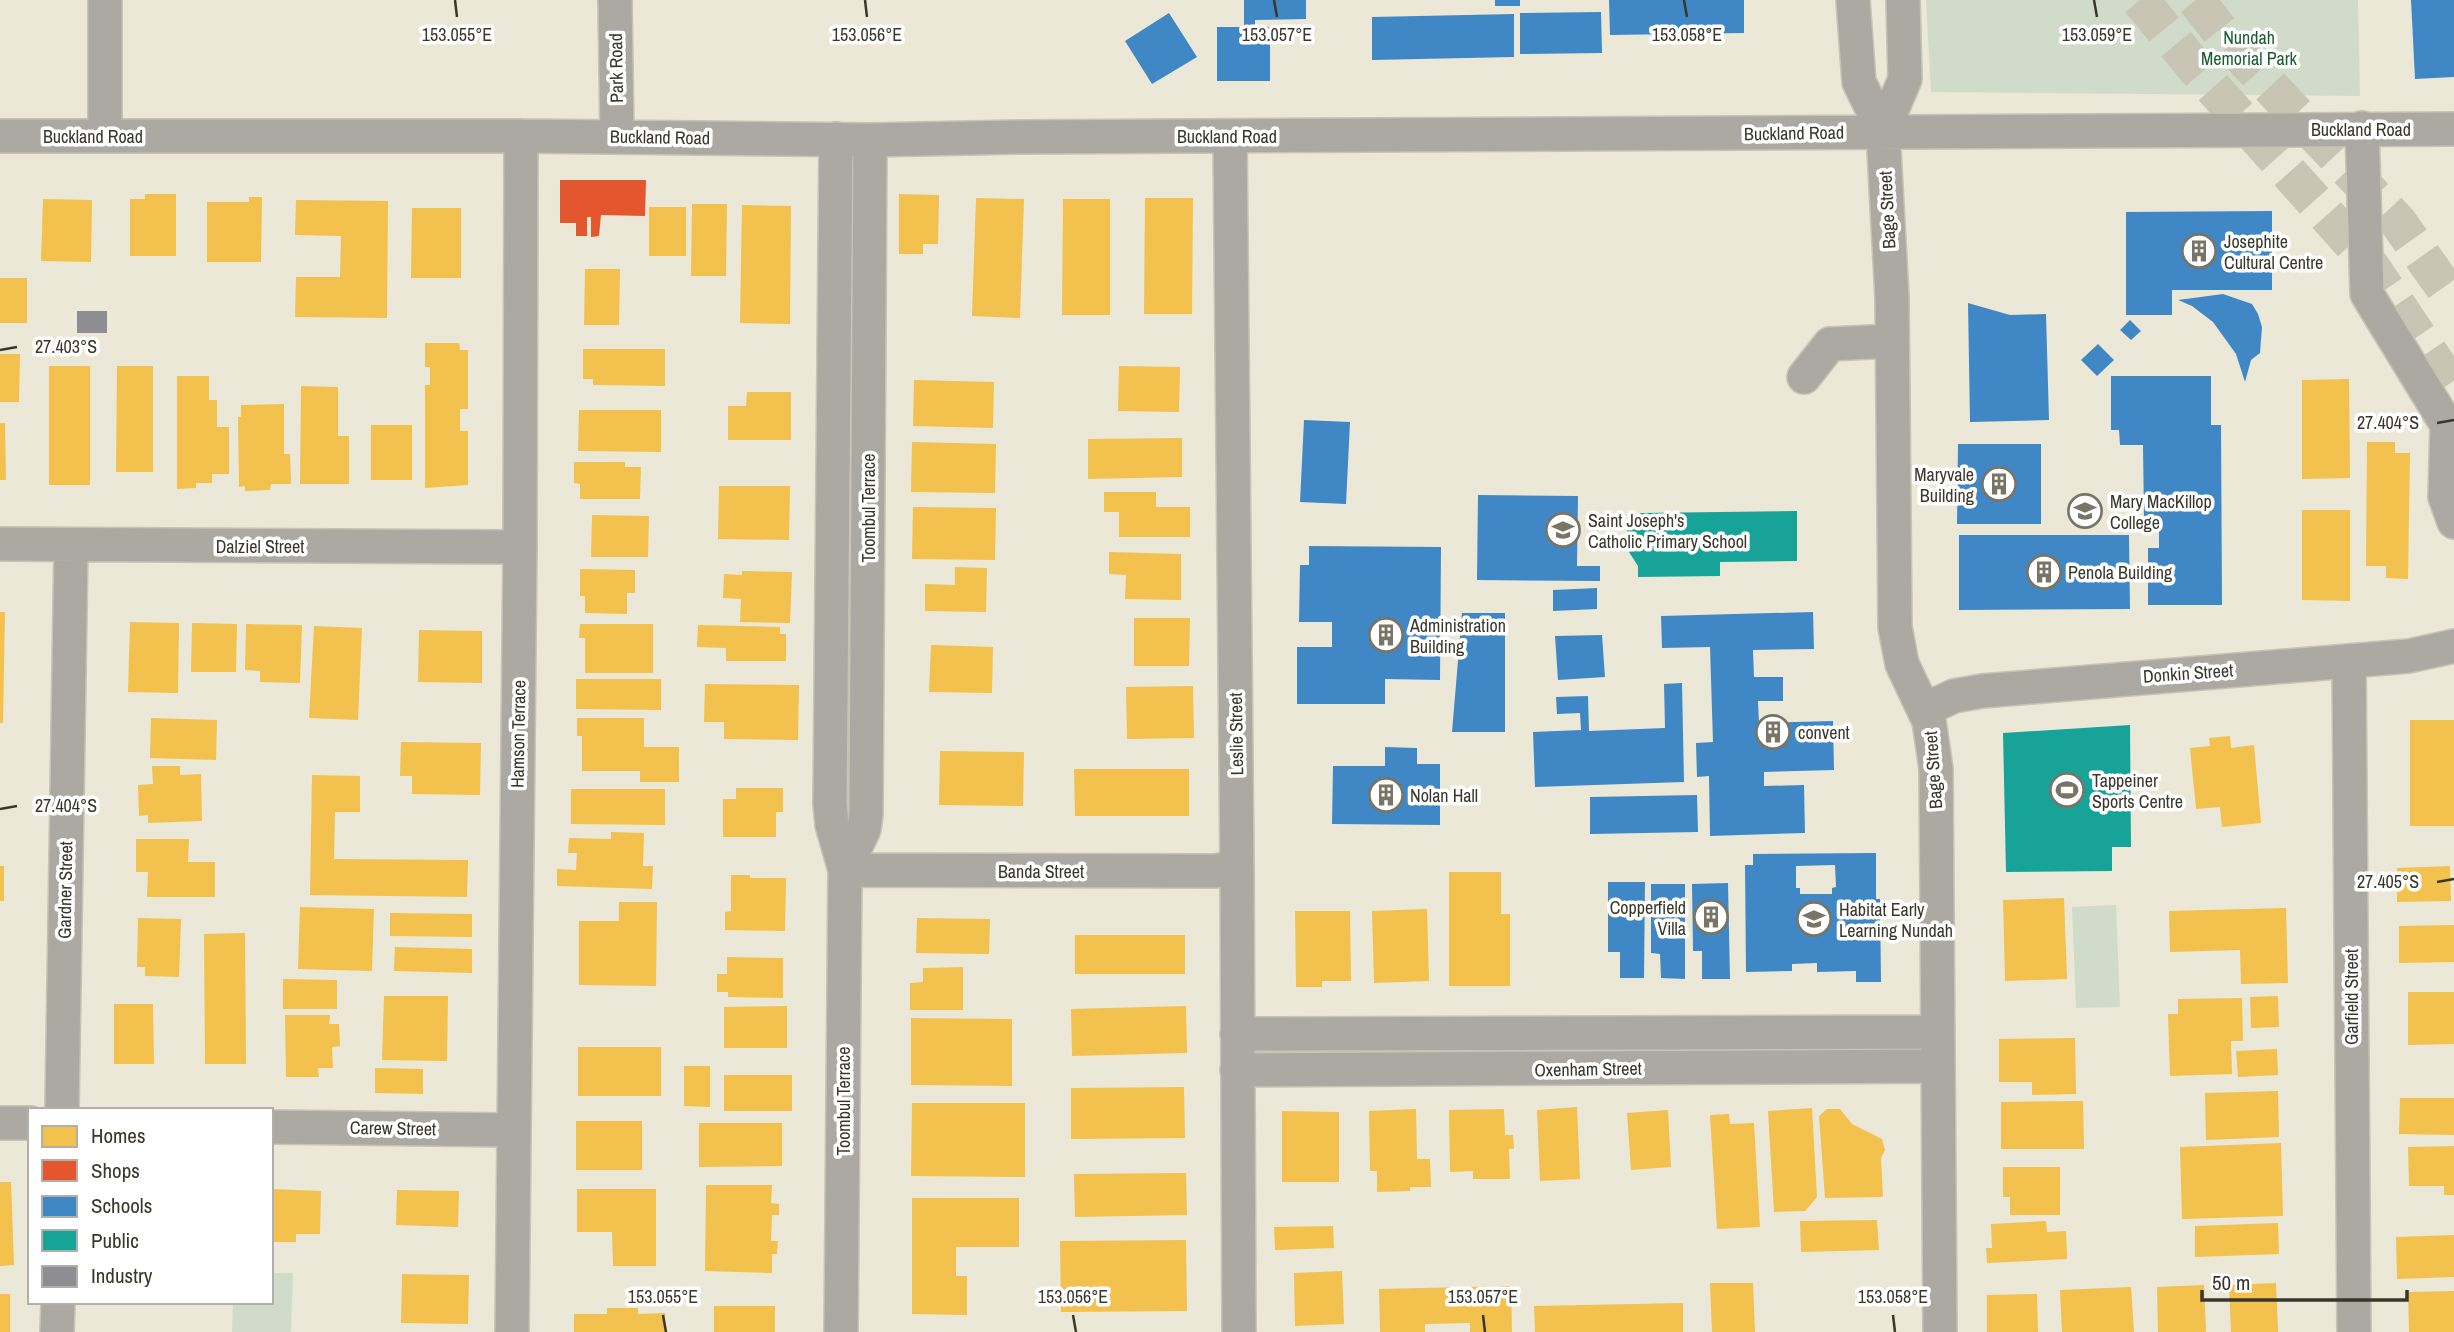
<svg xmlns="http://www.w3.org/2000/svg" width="2454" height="1332" font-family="'Archivo Narrow',sans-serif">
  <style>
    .green { fill: #d0dcc9 }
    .homes { fill: #f2c14e }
    .shops { fill: #e4572e }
    .schools { fill: #3f88c5; fill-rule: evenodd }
    .public { fill: #17a398 }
    .industry { fill: #8d8d92 }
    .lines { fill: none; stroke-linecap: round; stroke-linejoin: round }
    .highway-tunnel { stroke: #c8c5b5; stroke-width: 38; stroke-dasharray: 38 19; stroke-linecap: butt }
    .minor-casing { stroke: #c7c4b6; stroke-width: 36 }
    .minor { stroke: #aca9a3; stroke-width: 33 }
    .ticks { fill: none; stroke: #39372b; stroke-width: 2.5 }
    .labels { text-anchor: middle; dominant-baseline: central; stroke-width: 7; stroke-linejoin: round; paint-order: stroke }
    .park-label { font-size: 18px; fill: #1b5b30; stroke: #fff }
    .street-label { font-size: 18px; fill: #39372b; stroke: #fff }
    .poi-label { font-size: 18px; fill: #39372b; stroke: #fff; text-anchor: start }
    .ticks-label { font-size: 18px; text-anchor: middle; fill: #39372b; stroke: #fff; stroke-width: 7; stroke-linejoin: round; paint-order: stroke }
  </style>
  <rect width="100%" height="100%" fill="#ece8d7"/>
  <path class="green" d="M1926,0H2358L2360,96L1931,92Z
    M2116,905L2120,1007L2076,1008L2072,907Z
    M271,1273H293L291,1332H232L233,1302H271Z"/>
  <path class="homes" d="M145,194H176V256H130V199H145Z
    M899,194L939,195L938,244H923V254H899Z
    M249,197H262L261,262H207V202H249Z
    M976,198L1024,199L1020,318L972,316Z
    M1145,198H1193L1192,314H1144Z
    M43,199L92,200L91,262L41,261Z
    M1063,199H1110V315H1062Z
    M296,200L388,201L387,318L295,317L296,277H340L341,236L295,235Z
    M692,204H727L726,276H691Z
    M742,205L791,206L790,324L740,323Z
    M649,207H686V256H649Z
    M412,208H461V278H411Z
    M585,269H620L619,325H584Z
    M0,278H27V323H0Z
    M425,343H459L460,350H468V409H460V431H468V485L425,488V385H430V367H425Z
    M583,349H665V386L593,385V379H583Z
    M0,354H20L19,402H0Z
    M49,366H90V485H49Z
    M117,366H153V472H116Z
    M1119,366L1180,367L1179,412L1118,411Z
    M177,376H209V400H217V427H229V474H212V483H196V488L177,489Z
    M2349,379L2350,478L2302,479V380Z
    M914,380L994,382L993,428L913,426Z
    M301,386L338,387V436H349V484H300Z
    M747,392H791V440H728V406H746Z
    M284,404V454H290L291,484H271L270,490L245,491V486L239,487L238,417H241V405Z
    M579,410H661V452L578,451Z
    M0,423H5L6,480H0Z
    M371,425H412V480H371Z
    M1182,438V477L1088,479V439Z
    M912,442L996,444L995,493L911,492Z
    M2367,442H2395V453H2410L2408,579L2386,578V566H2366Z
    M574,462H625V467H641L640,499H580V484L574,483Z
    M719,486H790L789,540L718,539Z
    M1104,492H1156V507H1190V537H1119V512H1104Z
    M913,507L996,508L995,560L912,559Z
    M2302,510H2350V601L2302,600Z
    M592,515L649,516L648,557H591Z
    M1109,552L1181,554V600L1125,599L1126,575L1109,574Z
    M955,567L987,568L986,612L925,611V584L955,585Z
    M580,569L635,570V593H627V614L585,613V596H580Z
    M742,571L792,572L790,623L740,622L741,599L723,598L724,574L742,575Z
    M0,612H5L3,723H0Z
    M1134,618H1190L1189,666H1134Z
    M130,622L179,623L178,693L128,692Z
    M192,623L237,624L236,672H191Z
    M246,624L302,625L300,683L260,682V671L245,670Z
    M580,624H653V673H585V638H579Z
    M698,625L780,627V634H786V661H726V648L697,647Z
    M314,626L362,628L358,720L309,718Z
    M419,630L482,631V683L418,682Z
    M931,645L993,647L992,693L929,692Z
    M576,679H661V710L576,709Z
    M705,684L799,685L798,740L724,739V722H704Z
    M1193,686L1194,738L1127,739L1126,687Z
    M151,718L217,720L216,760L150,758Z
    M577,718H644V747H679V782H640V771H582V736H577Z
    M2410,720H2454V826H2410Z
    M2230,736L2231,748L2254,745L2261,823L2222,827L2220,807L2196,809L2190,748L2210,746L2209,738Z
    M401,742L481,743L480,795L412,794V776H400Z
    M940,751L1024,752L1023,806L939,805Z
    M152,766H180V775L201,774L202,821L148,823V815L139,816L138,785L153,784Z
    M1074,769H1189V816H1075Z
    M312,775L360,776V812H335L334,859L468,860L467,897L310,895Z
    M736,788H783V812H776V837H723V799H736Z
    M571,789H665V825L571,824Z
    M611,832L644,833L643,866H653L652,889L557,886V869L576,870L577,853H568L569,838L611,839Z
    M136,839H189L188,862H215V897H147L148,872H136Z
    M0,866H4V901H0Z
    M2450,866L2451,901L2397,902V868Z
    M1449,872H1501V914H1510V986H1449Z
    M731,875H750V878H786L785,931L725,930V912L731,911Z
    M2064,898L2067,979L2005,981L2003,900Z
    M619,902H657L656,986L579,985V921H619Z
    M300,907L374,909L372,971L298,969Z
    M2286,908L2288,983L2241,984L2240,950L2170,952L2169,911Z
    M1427,909L1429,981L1374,983L1372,911Z
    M1295,911H1350L1351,981H1322V987H1296Z
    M390,913L472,914V937L390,936Z
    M138,918L181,919L179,977L145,976V967H137Z
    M917,918L990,919L989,954L916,953Z
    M2454,925V962L2399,963V926Z
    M245,933L246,1064H205L204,934Z
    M1075,935H1185V974H1075Z
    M395,947L472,949V973L394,971Z
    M727,957L783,958V998L728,997V992H717V974H727Z
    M963,967V1010H910V983L923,982V968Z
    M283,979L337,980V1009H283Z
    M2408,992H2454V1044L2408,1045Z
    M384,996H448L447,1061L382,1060Z
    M2278,996L2279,1027L2251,1028L2250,997Z
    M2242,998L2243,1041H2231L2232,1074L2170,1076L2168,1014H2178V999Z
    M114,1004H153L154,1064H114Z
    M787,1006V1048H724V1007Z
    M1186,1006L1187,1053L1072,1056L1071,1009Z
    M285,1015H330L329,1024H339L340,1046L332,1047L333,1068H318L319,1077H286Z
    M911,1018L1012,1019V1086L911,1085Z
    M2075,1038L2076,1094L2032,1095V1082H1999V1039Z
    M578,1047H661V1096H578Z
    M2277,1049L2278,1075L2238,1077L2236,1051Z
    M684,1066H710V1107L684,1106Z
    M375,1068L423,1069V1094L375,1093Z
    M724,1075H792V1111H724Z
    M1184,1087L1185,1138L1071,1139V1088Z
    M2278,1091L2279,1137L2206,1140L2205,1093Z
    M2400,1098H2454V1135L2399,1134Z
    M2083,1101L2084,1149H2001V1102Z
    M912,1103H1025V1177L911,1176Z
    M1577,1107L1580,1179L1540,1181L1537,1110Z
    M1812,1108L1817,1197L1805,1211L1774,1212L1768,1111Z
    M1416,1109L1417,1159H1430L1431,1187H1410V1191L1377,1192V1171H1370L1369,1111Z
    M1504,1109L1505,1135H1513L1514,1149H1509L1510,1179H1473V1171L1450,1172L1449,1110Z
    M1827,1109H1840L1852,1124L1882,1139L1885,1150L1881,1158L1883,1197L1825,1198L1819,1116Z
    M1668,1110L1671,1167L1631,1170L1627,1113Z
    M1282,1111L1339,1112V1182H1282Z
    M1729,1114L1730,1124L1754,1123L1760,1227L1717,1229L1710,1115Z
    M576,1121H642V1170H576Z
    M699,1123H782V1166L699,1167Z
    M2281,1143L2283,1216L2182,1219L2180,1147Z
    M2454,1146V1195H2444V1186H2409L2408,1147Z
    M2003,1167H2060V1215H2010V1197H2003Z
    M1186,1173L1187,1215L1075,1217L1074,1174Z
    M0,1182H11L14,1265L0,1266Z
    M706,1185H772L771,1203L779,1204V1215H772L771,1241H778L777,1254H772V1273L705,1271Z
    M271,1189L321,1191L320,1234H296V1242H271Z
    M577,1189H656V1266H613L612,1232H577Z
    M397,1190L459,1191L458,1227L396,1225Z
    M912,1198H1019V1247H956V1276H967V1315L912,1314Z
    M1877,1220L1879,1250L1801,1252L1800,1221Z
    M2046,1221L2047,1232L2066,1231L2067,1259L1987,1263L1986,1248H1992L1991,1224Z
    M2278,1223L2279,1254L2195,1257V1226Z
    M1333,1226L1334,1248L1275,1250L1274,1227Z
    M2454,1235V1277L2397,1279L2396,1237Z
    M1186,1240L1187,1311L1061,1312L1060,1241Z
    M1342,1271L1344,1324L1295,1326L1294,1273Z
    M402,1274L469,1275L468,1324L401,1323Z
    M1710,1283H1753L1755,1332H1712Z
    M2276,1283L2278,1332H2231L2229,1285Z
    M2204,1285L2206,1332H2158L2157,1287Z
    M1511,1286L1512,1332H1470V1323L1425,1324V1332H1380L1379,1289Z
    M2131,1287L2134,1332H2062L2060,1290Z
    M2454,1291V1332H2409L2408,1292Z
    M0,1294H10V1332H0Z
    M2037,1294L2038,1332H1987V1295Z
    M1683,1303V1332H1535L1534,1306Z
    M714,1306H775V1332H714Z
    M607,1308H638V1314L665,1313V1332H574V1314H607Z"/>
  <path class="shops" d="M560,180H646L645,216L601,215L599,236L591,237V217H587V236H576V223H560Z"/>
  <path class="schools" d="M1244,0H1306V19L1255,20V26L1270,27V81H1217V27H1244Z
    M1495,0H1520V6H1495Z
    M1609,0H1744V33L1610,35Z
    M2411,0H2454V77L2415,79Z
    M1601,12L1602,53L1520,54V13Z
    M1169,13L1197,57L1152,84L1125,41Z
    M1514,14V57L1372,60V17Z
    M2272,211V290H2172V315H2126V212Z
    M2223,294L2252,304L2258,314L2262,327L2260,353L2251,360L2245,382L2236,354L2213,322L2192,306L2178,300Z
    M1968,303L2010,315L2046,314L2049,420L1970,422Z
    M2130,320L2141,331L2131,340L2120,330Z
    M2098,344L2114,360L2097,376L2081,360Z
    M2111,376H2211V425H2221L2222,605H2148V548H2159V517H2144L2143,445H2120L2119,430H2111Z
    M1304,420L1350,422L1346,504L1300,502Z
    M1958,444H2041V524H1957Z
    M1478,495L1578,496L1577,566H1600V581L1477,580Z
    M1959,535H2129L2130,609L1959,610Z
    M1309,546L1441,547L1440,680L1385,679V704H1297V647H1332V622H1299L1300,565H1309Z
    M1597,588V609L1553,611V590Z
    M1813,612L1814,649L1753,650L1754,677H1783V701H1758L1759,723L1833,721L1834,770L1764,772V786L1804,785L1805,833L1710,836L1709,776L1697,777L1696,743L1713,742L1710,647L1662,648L1661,616Z
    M1462,613H1505V732H1452Z
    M1602,635L1605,677L1558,680L1555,636Z
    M1682,683L1684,782L1535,787L1533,732L1581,730L1580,713L1557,714L1556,697L1588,696L1589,731L1665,728L1664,684Z
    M1385,747L1417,748V764H1440V825L1332,824L1333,766H1385Z
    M1697,795L1698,832L1590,834V797Z
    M1876,853V899H1880L1881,982H1856V971L1817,972V963L1792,964V971L1746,972L1745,865H1753V854ZM1835,865L1836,887L1832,888V894H1800V888H1796V866Z
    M1608,882H1645L1644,978H1620V952H1608Z
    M1728,883L1730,979H1702V951H1693L1692,884Z
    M1651,884H1685V979L1661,978L1660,954L1651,953Z"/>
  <path class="public" d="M1797,511V561L1720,562V576L1638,577V566L1629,552L1627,526L1641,513Z
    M2130,725L2131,847H2112V871L2006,872L2003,733Z"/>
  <path class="industry" d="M77,311H107V333H77Z"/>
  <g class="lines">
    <path class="highway-tunnel" d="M2140,0L2198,71L2365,258L2454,390
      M2196,0L2231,45L2398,222L2454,301"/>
    <g class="minor-casing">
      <path id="minor" d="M615,0L617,137
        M1853,0L1859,82L1883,131L1892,298L1895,627L1902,664L1929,721L1936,769L1940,1332
        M2362,128L2367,294L2447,425L2445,497L2454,522
        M1883,131L1905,79L1903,0
        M0,136H521L870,140L1022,137L2454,129
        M105,136V0
        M1230,136L1237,866L1239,1332
        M836,139L830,804L832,825L845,870L841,1332
        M1804,377L1830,344L1892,341
        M0,544L520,547
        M2349,661L2354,1332
        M1924,710L1954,696L1982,691L2409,656L2454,646
        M845,870L864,829L866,814L870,140
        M845,870L1216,871L1237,866
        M1237,1034L1938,1032
        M1237,1070L1938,1066
        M62,1110L71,545
        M0,1123H30
        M271,1127L514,1130
        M57,1332L58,1302
        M512,1332L520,547L521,136"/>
    </g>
    <use href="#minor" class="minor"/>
  </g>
  <path class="ticks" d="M455,0L457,17M865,0L867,17M1274,0L1277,17M1684,0L1687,17M2094,0L2097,17M0,350L17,347M2437,423L2454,420M0,809L17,806M2437,882L2454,879M663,1315L666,1332M1073,1315L1076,1332M1483,1315L1485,1332M1893,1315L1895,1332"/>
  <defs>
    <g id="building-ring" transform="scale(1.75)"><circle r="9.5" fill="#fff" stroke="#787567" stroke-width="1.5"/><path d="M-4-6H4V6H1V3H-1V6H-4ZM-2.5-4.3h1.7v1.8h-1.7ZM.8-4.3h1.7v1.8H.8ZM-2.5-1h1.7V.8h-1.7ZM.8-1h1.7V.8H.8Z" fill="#787567"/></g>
    <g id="school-ring" transform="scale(1.75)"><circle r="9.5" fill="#fff" stroke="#787567" stroke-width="1.5"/><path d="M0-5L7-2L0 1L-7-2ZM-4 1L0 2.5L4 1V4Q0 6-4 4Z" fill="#787567"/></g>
    <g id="stadium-ring" transform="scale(1.75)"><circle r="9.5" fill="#fff" stroke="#787567" stroke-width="1.5"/><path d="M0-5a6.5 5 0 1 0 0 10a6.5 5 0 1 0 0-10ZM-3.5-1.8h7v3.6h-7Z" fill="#787567"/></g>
  </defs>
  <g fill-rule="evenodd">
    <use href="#building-ring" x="2199" y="251"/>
    <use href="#building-ring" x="1999" y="484"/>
    <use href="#school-ring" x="2085" y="511"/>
    <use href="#school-ring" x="1563" y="530"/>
    <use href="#building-ring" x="2044" y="572"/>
    <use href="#building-ring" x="1386" y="635"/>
    <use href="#building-ring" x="1773" y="732"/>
    <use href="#stadium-ring" x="2067" y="790"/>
    <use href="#building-ring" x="1386" y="795"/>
    <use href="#building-ring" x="1711" y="917"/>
    <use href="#school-ring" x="1814" y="919"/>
  </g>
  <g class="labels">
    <g class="park-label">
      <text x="2249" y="37">Nundah<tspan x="2249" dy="21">Memorial Park</tspan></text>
    </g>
    <g class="street-label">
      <text transform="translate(616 68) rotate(-91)">Park Road</text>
      <text x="2361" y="129">Buckland Road</text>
      <text transform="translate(1794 133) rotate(-1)">Buckland Road</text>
      <text x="93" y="136">Buckland Road</text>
      <text x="1227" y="136">Buckland Road</text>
      <text transform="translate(660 137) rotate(1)">Buckland Road</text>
      <text transform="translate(1887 210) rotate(-93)">Bage Street</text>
      <text transform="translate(868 508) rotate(-90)">Toombul Terrace</text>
      <text x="260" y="546">Dalziel Street</text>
      <text transform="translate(2188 673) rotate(-4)">Donkin Street</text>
      <text transform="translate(518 734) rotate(-89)">Hamson Terrace</text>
      <text transform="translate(1236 734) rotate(-91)">Leslie Street</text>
      <text transform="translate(1933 770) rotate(-94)">Bage Street</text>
      <text x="1041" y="871">Banda Street</text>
      <text transform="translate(65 890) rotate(-89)">Gardner Street</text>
      <text transform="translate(2351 997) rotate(-90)">Garfield Street</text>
      <text transform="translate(1588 1069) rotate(-1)">Oxenham Street</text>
      <text transform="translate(843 1101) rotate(-90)">Toombul Terrace</text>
      <text transform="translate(393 1128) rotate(1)">Carew Street</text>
    </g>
    <g class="poi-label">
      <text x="2224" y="241">Josephite<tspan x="2224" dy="21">Cultural Centre</tspan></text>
      <text x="1974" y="474" text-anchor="end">Maryvale<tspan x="1974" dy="21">Building</tspan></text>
      <text x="2110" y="501">Mary MacKillop<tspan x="2110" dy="21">College</tspan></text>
      <text x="1588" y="520">Saint Joseph's<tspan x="1588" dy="21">Catholic Primary School</tspan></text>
      <text x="2068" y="572">Penola Building</text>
      <text x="1410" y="625">Administration<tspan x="1410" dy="21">Building</tspan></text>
      <text x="1798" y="732">convent</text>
      <text x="2092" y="780">Tappeiner<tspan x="2092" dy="21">Sports Centre</tspan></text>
      <text x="1410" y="795">Nolan Hall</text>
      <text x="1686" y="907" text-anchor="end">Copperfield<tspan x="1686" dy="21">Villa</tspan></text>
      <text x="1839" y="909">Habitat Early<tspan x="1839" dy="21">Learning Nundah</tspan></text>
    </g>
  </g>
  <g class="ticks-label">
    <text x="457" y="41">153.055°E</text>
    <text x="867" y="41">153.056°E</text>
    <text x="1277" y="41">153.057°E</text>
    <text x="1687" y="41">153.058°E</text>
    <text x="2097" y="41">153.059°E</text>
    <text x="66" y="353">27.403°S</text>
    <text x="2388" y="429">27.404°S</text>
    <text x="66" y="812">27.404°S</text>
    <text x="2388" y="888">27.405°S</text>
    <text x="663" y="1303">153.055°E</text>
    <text x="1073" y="1303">153.056°E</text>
    <text x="1483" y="1303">153.057°E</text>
    <text x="1893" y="1303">153.058°E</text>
  </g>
  <rect x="28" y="1108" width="245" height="196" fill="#ffffff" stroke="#b0afaa" stroke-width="2"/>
  <rect x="42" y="1126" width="35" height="21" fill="#f2c14e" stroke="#b0afaa" stroke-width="2"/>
  <text x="91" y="1143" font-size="21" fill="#39372b">Homes</text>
  <rect x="42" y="1160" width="35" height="21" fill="#e4572e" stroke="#b0afaa" stroke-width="2"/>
  <text x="91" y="1178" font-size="21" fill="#39372b">Shops</text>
  <rect x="42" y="1196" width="35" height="21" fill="#3f88c5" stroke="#b0afaa" stroke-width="2"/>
  <text x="91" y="1213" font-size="21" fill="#39372b">Schools</text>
  <rect x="42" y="1230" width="35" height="21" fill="#17a398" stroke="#b0afaa" stroke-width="2"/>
  <text x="91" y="1248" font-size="21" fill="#39372b">Public</text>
  <rect x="42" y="1266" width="35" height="21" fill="#8d8d92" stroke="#b0afaa" stroke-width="2"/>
  <text x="91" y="1283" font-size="21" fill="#39372b">Industry</text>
  <path d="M2202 1290v10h205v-10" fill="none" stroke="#39372b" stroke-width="3.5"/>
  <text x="2212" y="1290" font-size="21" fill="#39372b" stroke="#ffffff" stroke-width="5" paint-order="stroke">50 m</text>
</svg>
